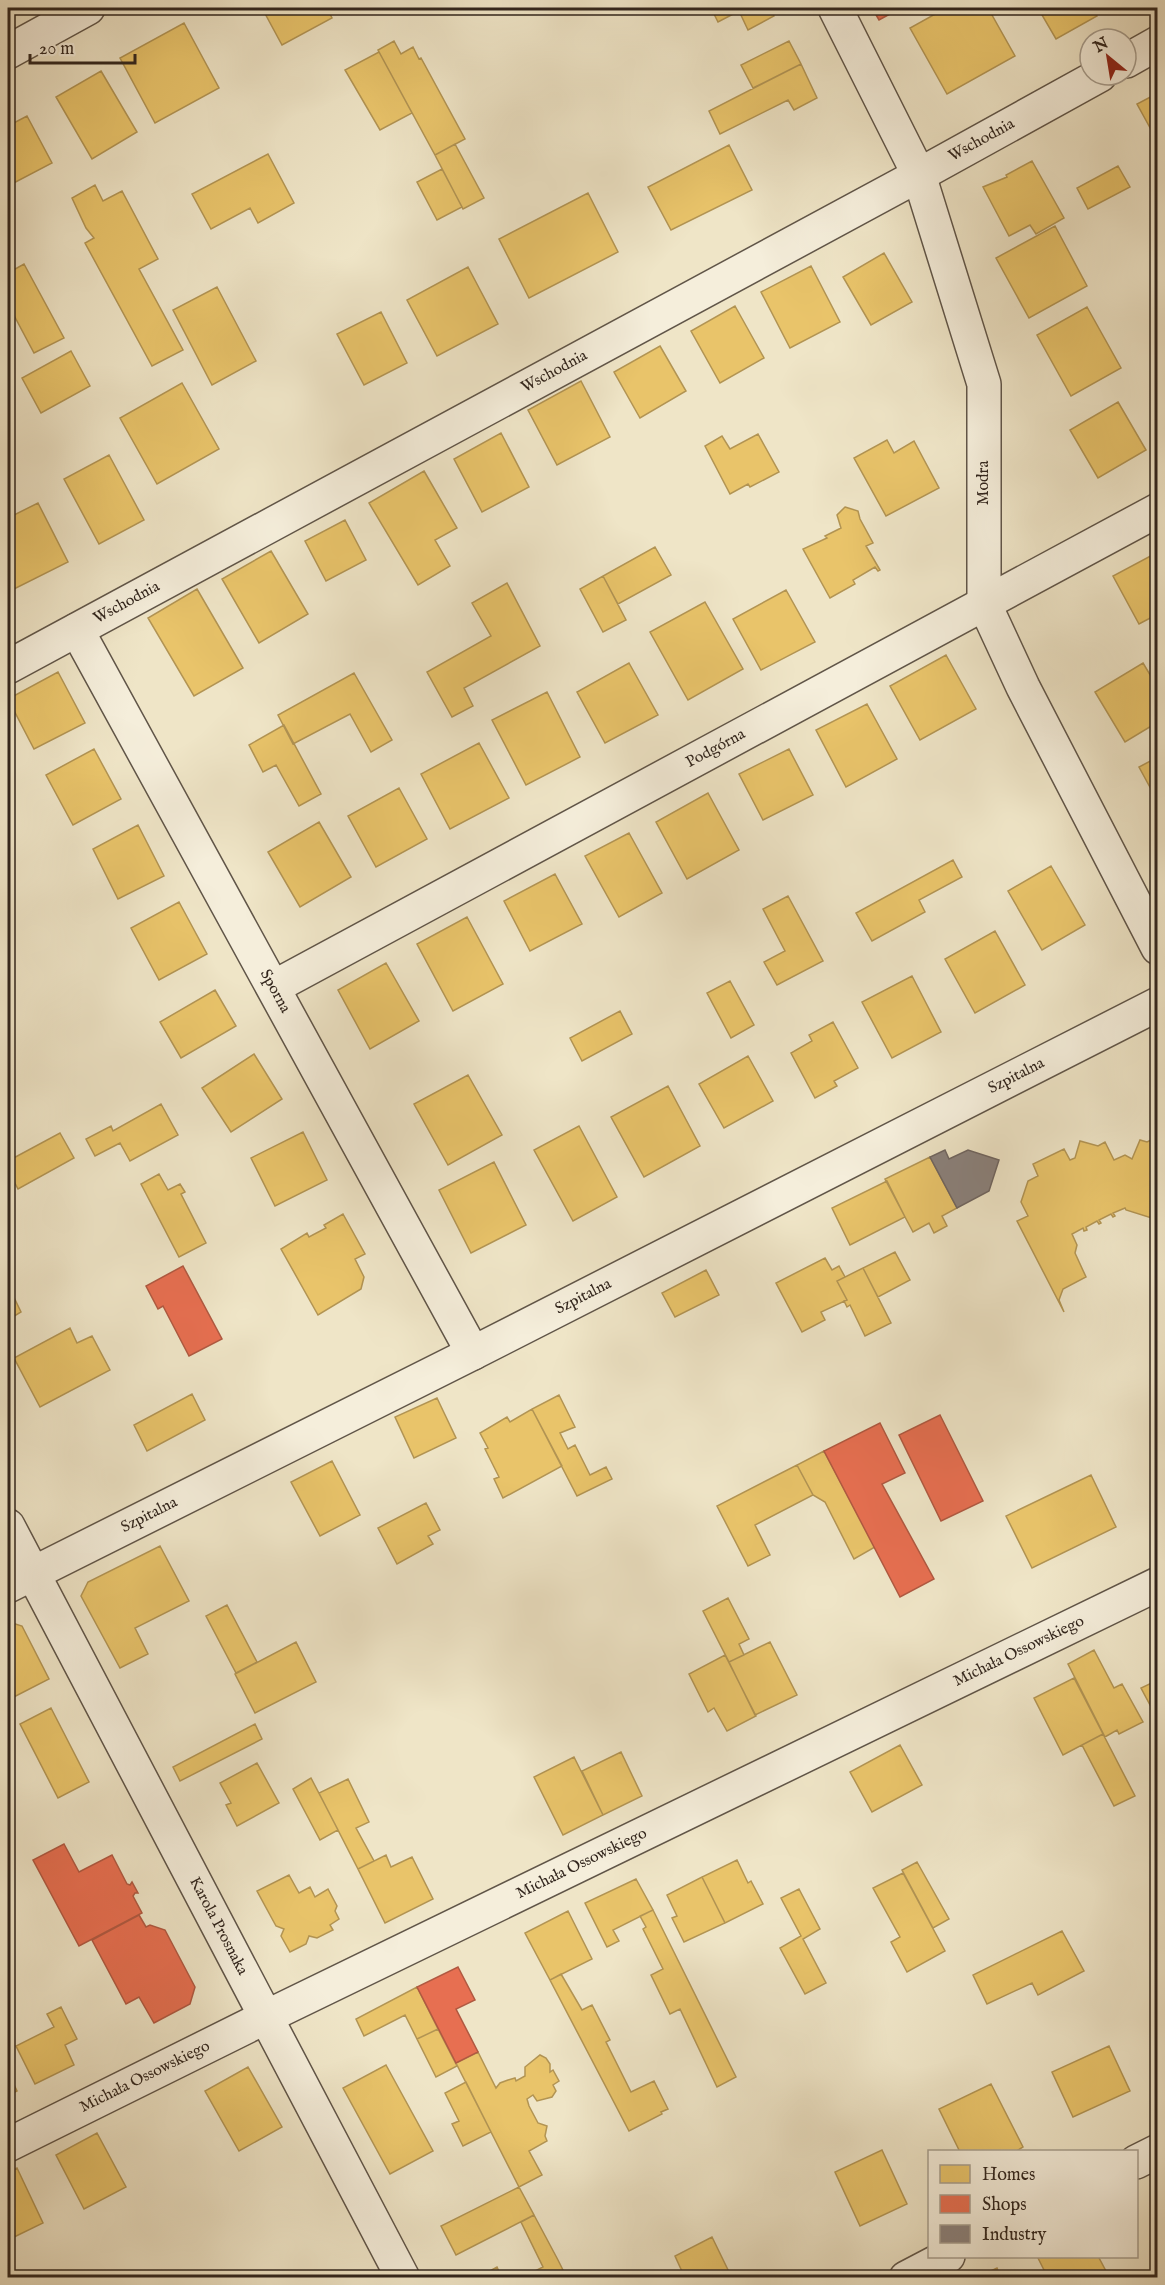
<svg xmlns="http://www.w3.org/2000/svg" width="1165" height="2285" font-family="'IM FELL English',serif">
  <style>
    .homes { fill: #e9c46a; stroke: #b29453; stroke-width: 1.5 }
    .shops { fill: #e76f51; stroke: #b05941; stroke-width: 1.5 }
    .industry { fill: #8a817c; stroke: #6f6560; stroke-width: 1.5 }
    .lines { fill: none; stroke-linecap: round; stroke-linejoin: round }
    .minor-casing { stroke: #605548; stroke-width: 36 }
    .minor { stroke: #f5eedb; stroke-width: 33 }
    .labels { text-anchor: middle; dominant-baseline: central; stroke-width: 6; stroke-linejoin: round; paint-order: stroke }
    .street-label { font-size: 16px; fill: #31251d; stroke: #f5eedb }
  </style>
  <rect width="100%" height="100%" fill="#efe5c7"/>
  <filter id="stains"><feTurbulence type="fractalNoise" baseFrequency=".00333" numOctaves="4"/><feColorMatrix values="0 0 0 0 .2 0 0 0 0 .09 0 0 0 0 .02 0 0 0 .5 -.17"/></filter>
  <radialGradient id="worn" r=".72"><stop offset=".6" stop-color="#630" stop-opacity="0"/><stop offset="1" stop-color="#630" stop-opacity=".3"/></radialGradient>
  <path class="homes" d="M262,8H327L332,18L282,45Z
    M711,8H770L774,16L748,30L739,11L718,22Z
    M946,8H988L1015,56L947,94L910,28Z
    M1042,8H1092L1097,16L1056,39L1042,15L1045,13Z
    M184,23L219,88L155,123L120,58Z
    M394,41L401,54L413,47L419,59L421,58L465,139L435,155L378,50Z
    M789,41L801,64L753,88L741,65Z
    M379,52L412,113L380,130L345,70Z
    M801,64L817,98L794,110L788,100L720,134L709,111Z
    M101,71L137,132L92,159L56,97Z
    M1158,93V134L1154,135L1137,104Z
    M27,116L52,163L8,186V126Z
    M455,144L484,198L463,209L435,155Z
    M729,145L752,190L671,230L648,187Z
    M268,154L294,203L258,223L250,208L211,229L192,194Z
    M1032,161L1064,218L1036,234L1030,225L1009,236L983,187L1007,177L1006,175Z
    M1118,166L1130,187L1088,209L1077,188Z
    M442,169L462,207L437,220L417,182Z
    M95,185L103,201L122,191L158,259L139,269L183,350L152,366L85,243L94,238L86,228L72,198Z
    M588,193L618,252L529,298L499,239Z
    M1055,226L1087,286L1029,318L996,258Z
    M884,253L912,302L871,325L843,277Z
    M24,264L64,338L34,353L8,304V273Z
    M811,266L840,322L790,348L761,292Z
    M468,267L498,324L437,356L407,300Z
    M217,287L256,361L212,385L173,310Z
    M735,306L764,358L720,383L691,331Z
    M1087,307L1121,368L1071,396L1037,335Z
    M381,312L407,363L364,385L337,334Z
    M660,346L686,391L640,418L614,372Z
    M71,351L90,386L41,413L22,378Z
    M581,381L610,437L557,465L528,410Z
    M182,383L219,449L157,484L120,418Z
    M1118,402L1146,450L1098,478L1070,430Z
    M501,433L529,487L482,512L454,459Z
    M758,434L779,472L750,487L748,484L730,494L705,446L722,436L730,449Z
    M887,440L894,453L914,441L939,488L886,516L854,458Z
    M109,455L144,520L99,544L64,479Z
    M424,471L457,528L435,540L450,566L418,585L369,503Z
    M38,503L68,562L8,592V518Z
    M845,507L858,511L860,519L873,543L866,546L880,570L878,571L875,567L853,580L855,584L830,598L803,549L827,538L825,536L841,528L837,515Z
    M345,520L366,560L326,581L305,541Z
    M655,547L671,575L618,604L603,576Z
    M271,551L308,614L259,643L222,579Z
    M1158,552V614L1139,624L1113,576Z
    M603,576L626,620L603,632L580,589Z
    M507,583L540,646L464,688L473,706L452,717L427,672L491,636L472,603Z
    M197,589L243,668L194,696L148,618Z
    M786,590L815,642L761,670L733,619Z
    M705,602L743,669L688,700L650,632Z
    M946,655L976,709L920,740L890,686Z
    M629,663L658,715L605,743L577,692Z
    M1143,663L1158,688V722L1125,742L1095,692Z
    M58,672L85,723L34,749L8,699Z
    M354,673L392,740L371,752L350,714L293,744L278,715Z
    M547,692L580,757L526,785L492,720Z
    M867,704L897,759L846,787L816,730Z
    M284,725L321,794L299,806L276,765L263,772L249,745Z
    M479,743L509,798L450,829L421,774Z
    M94,749L121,799L73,825L46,775Z
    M789,749L813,795L763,820L739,774Z
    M1158,757V802L1139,767Z
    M399,788L427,839L376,867L348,816Z
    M708,793L739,850L687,879L656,822Z
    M319,822L351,877L300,907L268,852Z
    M138,825L164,876L118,899L93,849Z
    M629,833L662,893L619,917L585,856Z
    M953,860L962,877L919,900L925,912L872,941L856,913Z
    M1051,866L1085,925L1042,950L1008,891Z
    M555,874L582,924L530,951L504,901Z
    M788,896L823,961L777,985L764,962L785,951L763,909Z
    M179,902L207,954L159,980L131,928Z
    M467,917L503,984L453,1011L417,944Z
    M995,931L1025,985L975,1013L945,959Z
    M386,963L419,1021L370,1049L338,990Z
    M912,976L941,1032L892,1058L862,1002Z
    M730,981L754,1025L731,1038L707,993Z
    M215,990L236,1026L181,1058L160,1022Z
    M620,1011L632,1034L582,1061L570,1038Z
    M833,1022L858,1068L834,1081L837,1086L815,1098L791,1053L812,1041L809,1035Z
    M254,1054L282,1099L231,1132L202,1088Z
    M748,1056L773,1101L724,1128L699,1084Z
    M468,1075L502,1135L448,1165L414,1104Z
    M668,1086L700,1146L644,1177L611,1117Z
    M161,1104L178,1135L130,1161L120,1143L95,1156L86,1139L111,1126L113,1131Z
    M579,1126L617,1197L573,1221L534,1150Z
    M303,1132L327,1180L275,1206L251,1158Z
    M60,1133L74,1158L18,1189L8,1170V1161Z
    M1158,1137V1220L1126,1210L1125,1208L1113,1213L1115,1216L1113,1217L1111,1214L1099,1220L1101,1223L1099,1224L1097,1221L1086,1227L1087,1230L1084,1231L1083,1228L1072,1234L1077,1245L1075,1253L1086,1277L1063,1289L1059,1300L1064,1312L1017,1221L1028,1216L1021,1202L1028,1181L1038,1176L1033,1164L1064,1149L1070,1160L1075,1158L1080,1141L1098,1146L1105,1142L1114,1160L1125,1155L1132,1159L1140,1140L1147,1142Z
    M930,1157L957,1208L942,1216L947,1226L934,1233L929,1223L913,1232L885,1179Z
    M494,1162L526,1225L471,1253L439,1190Z
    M159,1174L168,1190L180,1184L185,1192L181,1194L206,1243L179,1257L141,1184Z
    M887,1181L905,1217L850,1245L832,1208Z
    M343,1214L365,1254L355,1259L364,1277L361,1289L318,1315L281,1249L307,1233L309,1237L326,1228L324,1225Z
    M895,1252L910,1280L878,1297L863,1268Z
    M825,1258L832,1270L839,1266L845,1277L837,1281L847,1300L821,1312L825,1320L802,1332L776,1283Z
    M863,1268L891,1323L865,1336L850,1305L847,1307L844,1301L847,1300L837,1281Z
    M706,1270L719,1295L675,1317L662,1293Z
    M8,1285L21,1312L8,1320Z
    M70,1328L77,1343L92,1336L110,1370L40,1407L14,1358Z
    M192,1394L205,1420L147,1451L134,1425Z
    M559,1395L575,1427L560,1433L568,1449L575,1445L590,1475L606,1467L612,1479L577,1496L532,1409Z
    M437,1398L456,1438L414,1458L395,1417Z
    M532,1409L562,1466L503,1498L494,1479L499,1477L485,1449L488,1448L480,1433L507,1417L510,1422Z
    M824,1451L875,1547L854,1559L825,1502L813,1495L797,1465Z
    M332,1461L360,1515L320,1536L291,1482Z
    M797,1465L813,1495L755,1525L770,1555L748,1566L717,1506Z
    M1091,1475L1116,1527L1032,1568L1006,1516Z
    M426,1503L440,1530L428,1536L433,1544L397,1564L378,1528Z
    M160,1546L189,1601L135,1628L148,1654L120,1668L81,1596L88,1582Z
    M728,1598L749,1639L739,1644L744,1655L729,1662L703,1611Z
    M227,1605L257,1662L236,1673L206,1616Z
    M9,1622L22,1626L49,1679L8,1700V1623Z
    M296,1642L316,1682L255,1713L235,1674Z
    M770,1642L797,1695L755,1715L729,1662Z
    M1094,1650L1114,1688L1122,1684L1143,1722L1119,1734L1117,1730L1105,1737L1068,1664Z
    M725,1655L756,1716L727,1731L714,1708L708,1712L689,1674Z
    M1158,1668V1720L1141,1688L1156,1681L1154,1677Z
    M1074,1678L1103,1734L1063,1755L1034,1698Z
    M51,1708L89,1782L58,1798L20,1724Z
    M255,1724L262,1739L180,1781L173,1767Z
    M1103,1734L1135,1796L1114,1806L1082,1745Z
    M900,1745L922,1785L872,1812L850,1772Z
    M621,1752L642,1796L603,1815L582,1771Z
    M574,1757L603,1815L563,1835L534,1777Z
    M257,1763L279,1803L237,1826L226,1805L231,1803L220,1783Z
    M311,1778L338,1830L320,1840L293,1789Z
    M348,1779L369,1822L356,1828L374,1861L358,1869L319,1793Z
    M386,1855L391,1867L412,1857L433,1899L385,1923L358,1869Z
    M737,1860L748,1883L751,1881L763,1904L725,1923L702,1877Z
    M917,1862L949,1919L933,1928L902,1870Z
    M903,1873L945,1951L907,1972L891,1942L900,1937L873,1888Z
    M289,1875L299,1893L310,1887L315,1897L328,1889L337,1906L335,1911L339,1919L330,1925L333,1930L317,1938L309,1936L306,1944L290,1952L281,1936L284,1929L276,1926L257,1891Z
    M702,1877L725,1923L684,1942L672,1918L677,1916L667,1895Z
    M636,1879L653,1910L613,1930L619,1941L607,1947L585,1903Z
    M799,1889L820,1929L803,1939L826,1983L805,1994L780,1948L801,1936L781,1898Z
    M653,1910L736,2077L717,2087L680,2009L670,2014L651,1975L663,1969L643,1929L646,1927L640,1916Z
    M568,1911L592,1959L550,1980L525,1933Z
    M1062,1931L1084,1971L1038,1995L1032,1983L987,2004L973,1975Z
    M561,1974L582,2010L592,2005L610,2040L606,2042L631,2092L654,2081L668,2109L661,2112L662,2114L629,2131L550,1980Z
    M417,1987L438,2029L417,2039L405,2015L364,2036L356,2019Z
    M61,2007L77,2039L65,2045L74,2065L35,2084L16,2046L54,2027L47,2014Z
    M438,2029L457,2066L436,2077L417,2039Z
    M1109,2046L1130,2091L1073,2117L1052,2072Z
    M478,2052L496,2088L500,2083L508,2080L515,2078L516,2081L525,2076V2067L540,2055L546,2058L550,2064V2072L553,2070L559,2081L553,2085L556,2091L552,2097L537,2101L533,2095L527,2099L529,2106L538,2123L547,2126L545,2136L547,2141L529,2151L542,2175L519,2187L456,2063Z
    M386,2065L433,2151L390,2174L343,2088Z
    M248,2067L282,2127L239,2151L205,2091Z
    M8,2072L17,2091L8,2096Z
    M466,2082L491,2132L463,2146L452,2124L459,2121L445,2093Z
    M991,2084L1023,2147L1015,2152H960L939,2109Z
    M97,2133L126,2187L84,2209L56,2155Z
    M882,2150L907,2204L860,2226L835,2172Z
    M17,2168L43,2223L8,2240V2173Z
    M519,2187L534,2215L456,2255L441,2226Z
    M534,2215L558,2260L567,2278H534L531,2273L543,2267L521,2222Z
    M712,2237L730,2274L723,2278H685L675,2256Z
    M1037,2256H1098L1107,2273L1099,2278H1048Z
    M497,2267L502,2278H477Z
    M997,2268L1001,2278H976Z"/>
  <path class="shops" d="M872,8H901L879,20Z
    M183,1266L222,1339L189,1356L163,1306L158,1309L146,1286Z
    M940,1415L983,1501L941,1521L899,1435Z
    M880,1423L905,1473L882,1484L934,1579L900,1597L824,1451Z
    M64,1844L79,1872L112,1855L127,1884L130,1885L132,1882L138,1893H135L133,1896L142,1913L79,1946L33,1860Z
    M139,1915L146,1927L150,1925L165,1930L195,1987L190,2004L154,2023L139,1997L126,2004L92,1940Z
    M458,1967L475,2000L456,2009L478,2052L456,2063L417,1987Z"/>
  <path class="industry" d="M945,1150L949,1159L968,1150L999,1160L989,1191L957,1208L930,1157Z"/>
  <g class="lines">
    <g class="minor-casing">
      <g id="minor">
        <path d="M835,8L919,175L984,384V603L1023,687L1158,948"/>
        <path d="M8,52L88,8"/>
        <path d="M1126,61L1158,43"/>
        <path id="s1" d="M77,630L473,1353"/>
        <path id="s2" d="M8,667L919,175L1100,75"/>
        <path id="s3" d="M274,987L1158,510"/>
        <path id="s4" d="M8,1526L403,2278"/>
        <path id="s5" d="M8,1586L473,1353L1158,1004"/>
        <path id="s6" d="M8,2145L266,2017L1158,1584"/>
        <path d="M1136,2162L1158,2151"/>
        <path d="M906,2278L948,2256"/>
      </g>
    </g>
    <use href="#minor" class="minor"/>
  </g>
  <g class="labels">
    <g class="street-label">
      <text stroke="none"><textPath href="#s2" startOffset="1107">Wschodnia</textPath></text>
      <text stroke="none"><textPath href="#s2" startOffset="621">Wschodnia</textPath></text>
      <text transform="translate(984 483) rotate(-90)">Modra</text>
      <text stroke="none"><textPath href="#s2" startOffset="135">Wschodnia</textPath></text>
      <text stroke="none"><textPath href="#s3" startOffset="502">Podgórna</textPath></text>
      <text stroke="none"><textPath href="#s1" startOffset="412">Sporna</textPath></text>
      <text stroke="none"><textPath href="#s5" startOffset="1130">Szpitalna</textPath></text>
      <text stroke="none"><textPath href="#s5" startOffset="644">Szpitalna</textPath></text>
      <text stroke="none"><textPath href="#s5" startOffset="158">Szpitalna</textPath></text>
      <text stroke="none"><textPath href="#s6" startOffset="1125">Michała Ossowskiego</textPath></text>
      <text stroke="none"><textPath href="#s6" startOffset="639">Michała Ossowskiego</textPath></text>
      <text stroke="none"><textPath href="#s4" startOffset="452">Karola Prosnaka</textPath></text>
      <text stroke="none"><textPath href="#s6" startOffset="153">Michała Ossowskiego</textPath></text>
    </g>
  </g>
  <rect width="1165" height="2285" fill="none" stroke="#efe5c7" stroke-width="30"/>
  <rect x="9" y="9" width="1147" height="2267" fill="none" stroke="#31251d" stroke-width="3"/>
  <rect x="15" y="15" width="1135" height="2255" fill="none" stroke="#31251d" stroke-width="1.5"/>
  <rect x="928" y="2150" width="210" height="108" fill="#f5eedb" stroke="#a79e8f" stroke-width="1.5"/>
  <rect x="940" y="2165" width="30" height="18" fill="#e9c46a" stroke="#a79e8f" stroke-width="1.5"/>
  <text x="982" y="2180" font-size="18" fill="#31251d">Homes</text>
  <rect x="940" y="2195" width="30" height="18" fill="#e76f51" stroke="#a79e8f" stroke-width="1.5"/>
  <text x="982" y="2210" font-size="18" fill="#31251d">Shops</text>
  <rect x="940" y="2225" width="30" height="18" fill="#8a817c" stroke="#a79e8f" stroke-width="1.5"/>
  <text x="982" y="2240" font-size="18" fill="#31251d">Industry</text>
  <g transform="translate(1108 57) rotate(330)"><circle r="28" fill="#f5eedb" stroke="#a79e8f" stroke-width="1.5"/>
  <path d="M0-4.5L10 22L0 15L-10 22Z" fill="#8f2418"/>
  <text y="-9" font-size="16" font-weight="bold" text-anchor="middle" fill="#31251d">N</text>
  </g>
  <path d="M30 54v9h105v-9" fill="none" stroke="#31251d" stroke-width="3"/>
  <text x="39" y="54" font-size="18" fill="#31251d" stroke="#f5eedb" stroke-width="4.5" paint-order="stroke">20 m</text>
  <rect width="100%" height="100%" filter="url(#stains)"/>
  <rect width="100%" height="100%" fill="url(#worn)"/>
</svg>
